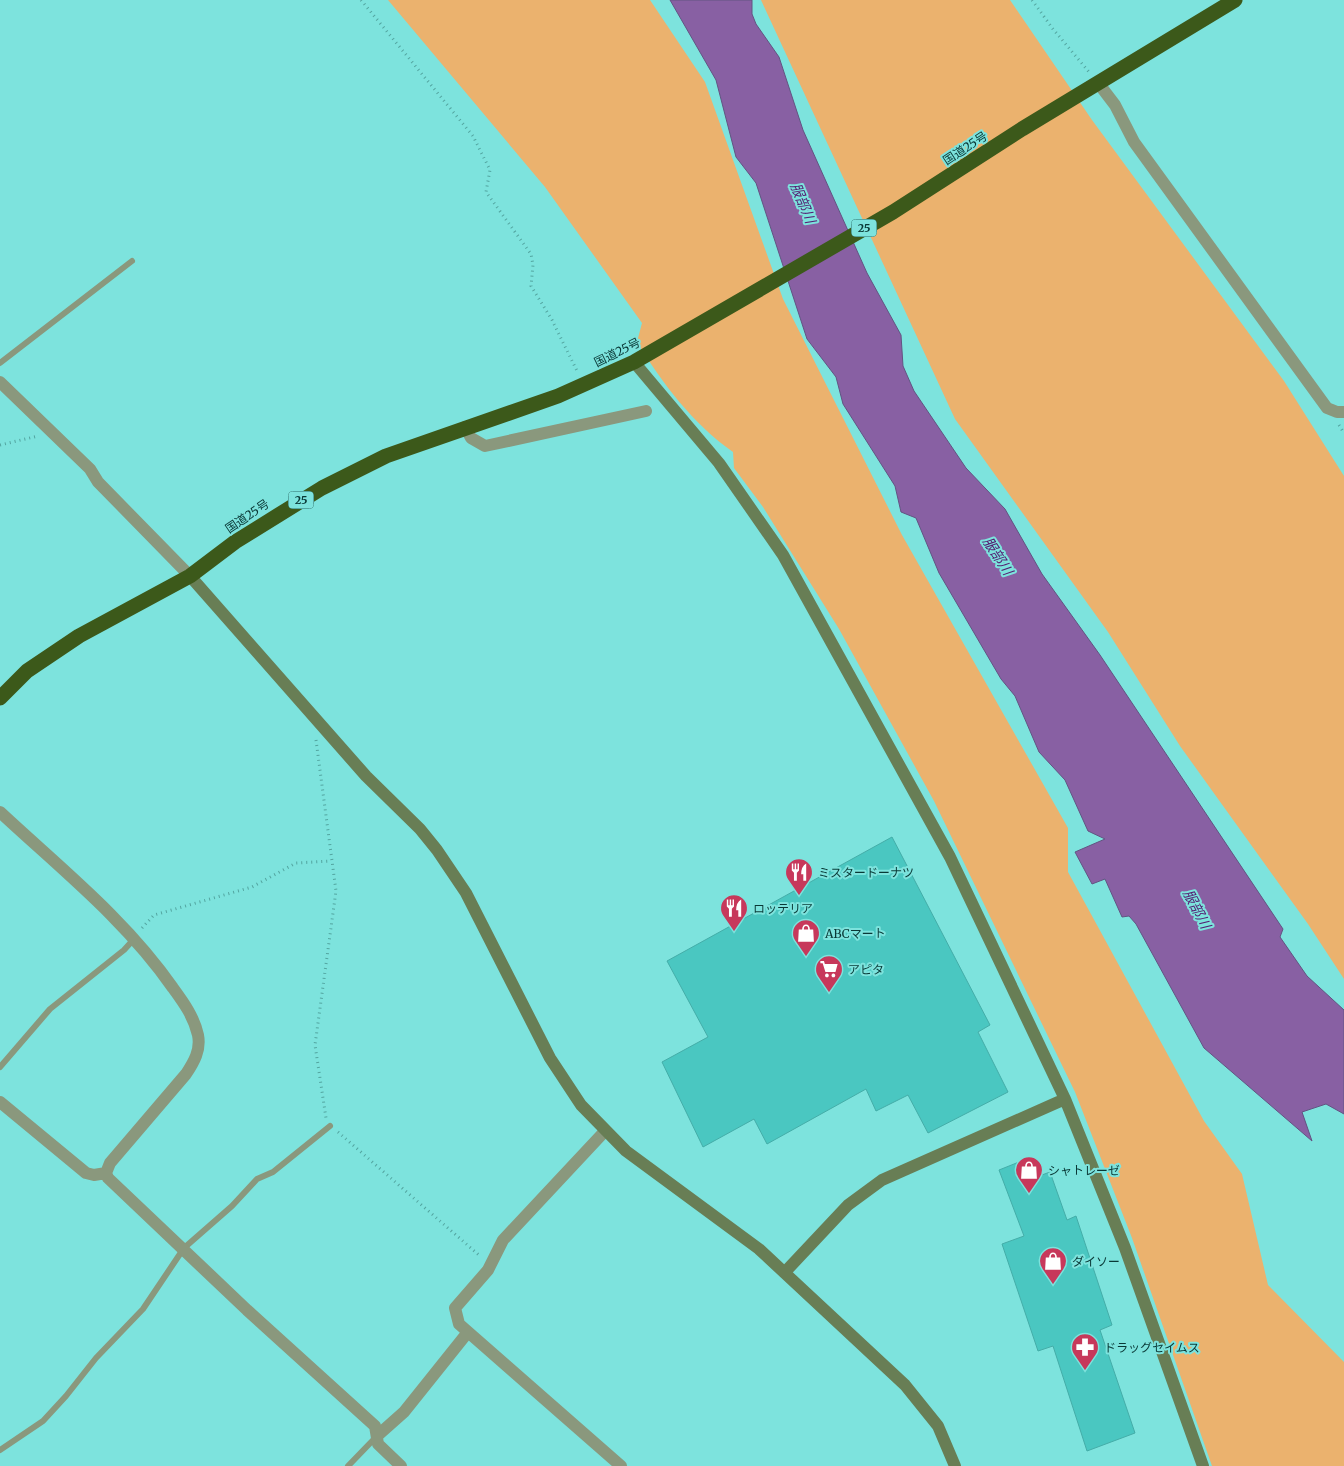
<svg xmlns="http://www.w3.org/2000/svg" width="1344" height="1466" font-family="Merriweather,'Noto Sans JP',serif">
  <style>
    .green { fill: #ebb26e }
    .water { fill: #8860a3; stroke: #625482 }
    .building { fill: #4ac7c1; stroke: #44ada8 }
    .lines { fill: none; stroke-linecap: round; stroke-linejoin: round }
    .path { stroke: #53a5a0; stroke-width: 3; stroke-dasharray: 1 4; stroke-linecap: butt }
    .lane { stroke: #8a987d; stroke-width: 6 }
    .street { stroke: #8a987d; stroke-width: 12 }
    .secondary { stroke: #687e55; stroke-width: 12 }
    .highway { stroke: #3c591a; stroke-width: 15 }
    .labels { text-anchor: middle; dominant-baseline: central; stroke-width: 4; stroke-linejoin: round; paint-order: stroke }
    .shield { fill: #7de3dd; stroke: #2c6b68; stroke-width: 1 }
    .shield-label { font-size: 11px; font-weight: bold; fill: #093836 }
    .street-label { font-size: 12px; fill: #093836; stroke: #7de3dd }
    .poi-label { font-size: 12px; fill: #093836; stroke: #7de3dd; text-anchor: start }
    .water-label { font-size: 14px; font-style: italic; fill: #552073; stroke: #7de3dd }
  </style>
  <rect width="100%" height="100%" fill="#7de3dd"/>
  <path class="green" d="M388,0H650L705,82L783,299L902,535L1068,828V872L1204,1121L1242,1174L1268,1285L1344,1362V1466H1212L1132,1238L1075,1092L934,801L839,629L763,507L734,468L733,452C693,424 662,383 637,342L642,323L545,187Z
    M761,0H1010L1092,120L1284,381L1344,476V979L1308,924L1180,746L1108,632L955,419Z"/>
  <path class="water" d="M670,0H752V14L756,24L779,57L803,130L867,273L901,335L903,366L914,391L966,468L1005,509L1042,574L1100,655L1283,929L1280,937L1307,976L1344,1010V1114L1326,1104L1302,1112L1312,1141L1204,1048L1136,924L1129,916L1122,917L1105,879L1092,884L1075,852L1105,839L1088,831L1065,780L1039,752L1015,696L1001,679L939,573L916,518L901,512L895,486L843,404L836,377L807,339L756,183L736,157L716,80Z"/>
  <path class="building" d="M892,837L990,1025L978,1032L1008,1092L928,1133L908,1095L876,1111L866,1089L767,1144L754,1119L703,1147L662,1062L708,1037L667,961Z
    M1024,1160L1031,1179L1050,1172L1067,1220L1076,1216L1112,1325L1100,1330L1135,1433L1087,1451L1053,1346L1038,1351L1002,1244L1024,1236L999,1170Z"/>
  <g class="lines">
    <path class="path" d="M361,0L473,136L490,170L486,192L531,254L533,265L531,286L552,320L578,373
      M1032,0L1053,29L1089,72
      M1339,425L1344,433
      M0,445L38,436
      M316,740L336,891L315,1045L326,1118
      M142,928L154,915L252,887L296,863L331,861
      M338,1132L480,1256"/>
    <path class="lane" d="M0,363L132,261
      M0,1067L50,1009L124,950L134,939
      M0,1450L43,1421L66,1396L96,1358L143,1309L184,1248L232,1206L257,1179L273,1172L330,1126
      M348,1466L377,1436"/>
    <path class="street" d="M1099,84L1115,105L1134,142L1327,408L1337,412H1344
      M0,382L90,469L98,482L190,576
      M465,427L471,438L485,446L646,411
      M0,812C60,868 126,920 173,988C184,1003 194,1017 198,1035C201,1050 194,1062 186,1074L110,1163L106,1173L108,1178L247,1310L375,1426L378,1444L401,1466
      M0,1102L86,1173L94,1175L106,1173
      M605,1131L503,1240L488,1270L455,1308L459,1324L621,1466
      M377,1436L404,1412L468,1332"/>
    <path class="secondary" d="M634,362L719,463L783,555L950,857L1065,1099L1125,1248L1203,1466
      M190,576L366,776L420,829L437,850L466,893L550,1058L581,1105L626,1151L759,1249L905,1385L938,1426L955,1466
      M785,1272L848,1205L882,1180L1065,1099"/>
    <path class="highway" d="M0,698L27,671L79,636L190,576L235,542L322,488L386,456L558,396L634,362L893,212L1022,129L1235,0"/>
  </g>
  <defs>
    <g id="restaurant-pin" transform="scale(1.4375)"><path d="M0 17L-7.5 6A9.5 9.5 0 1 1 7.5 6Z" fill="#c7385b" stroke="#7de3dd"/><path d="M-5-6h1v4h1v-4h1v4h1v-4h1v5L-1.5 .5V6h-2V.5L-5-1ZM5-6V6H3V1.5H1.5Q1.5-4 5-6Z" fill="#fff"/></g>
    <g id="shop-pin" transform="scale(1.4375)"><path d="M0 17L-7.5 6A9.5 9.5 0 1 1 7.5 6Z" fill="#c7385b" stroke="#7de3dd"/><path d="M-5-2.5h2.3a2.7 3.5 0 0 1 5.4 0H5L5.5 6h-11ZM-1.5-2.5h3a1.5 2.3 0 0 0-3 0Z" fill="#fff"/></g>
    <g id="supermarket-pin" transform="scale(1.4375)"><path d="M0 17L-7.5 6A9.5 9.5 0 1 1 7.5 6Z" fill="#c7385b" stroke="#7de3dd"/><path d="M-6-5.5h2.5l.6 2H6L4.5 2H-2.5L-4.4-4H-6ZM-1.5 3.2a1.3 1.3 0 1 0 .1 0ZM3 3.2a1.3 1.3 0 1 0 .1 0Z" fill="#fff"/></g>
    <g id="pharmacy-pin" transform="scale(1.4375)"><path d="M0 17L-7.5 6A9.5 9.5 0 1 1 7.5 6Z" fill="#c7385b" stroke="#7de3dd"/><path d="M-2-6h4v4h4v4h-4v4h-4v-4h-4v-4h4Z" fill="#fff"/></g>
  </defs>
  <g fill-rule="evenodd">
    <use href="#restaurant-pin" x="799" y="872"/>
    <use href="#restaurant-pin" x="734" y="908"/>
    <use href="#shop-pin" x="806" y="933"/>
    <use href="#supermarket-pin" x="829" y="969"/>
    <use href="#shop-pin" x="1029" y="1170"/>
    <use href="#shop-pin" x="1053" y="1261"/>
    <use href="#pharmacy-pin" x="1085" y="1347"/>
  </g>
  <g class="labels">
    <g class="shield">
      <rect x="851.5" y="219.5" width="25" height="17" rx="4"/>
      <rect x="288.5" y="491.5" width="25" height="17" rx="4"/>
    </g>
    <g class="shield-label">
      <text x="864" y="228">25</text>
      <text x="301" y="500">25</text>
    </g>
    <g class="street-label">
      <text transform="translate(965 148) rotate(-33)">国道25号</text>
      <text transform="translate(617 352) rotate(-26)">国道25号</text>
      <text transform="translate(247 516) rotate(-34)">国道25号</text>
    </g>
    <g class="poi-label">
      <text x="818" y="872">ミスタードーナツ</text>
      <text x="753" y="908">ロッテリア</text>
      <text x="825" y="933">ABCマート</text>
      <text x="848" y="969">アピタ</text>
      <text x="1048" y="1170">シャトレーゼ</text>
      <text x="1072" y="1261">ダイソー</text>
      <text x="1104" y="1347">ドラッグセイムス</text>
    </g>
    <g class="water-label">
      <text transform="translate(803 203) rotate(67)">服部川</text>
      <text transform="translate(998 556) rotate(57)">服部川</text>
      <text transform="translate(1197 909) rotate(62)">服部川</text>
    </g>
  </g>
</svg>
